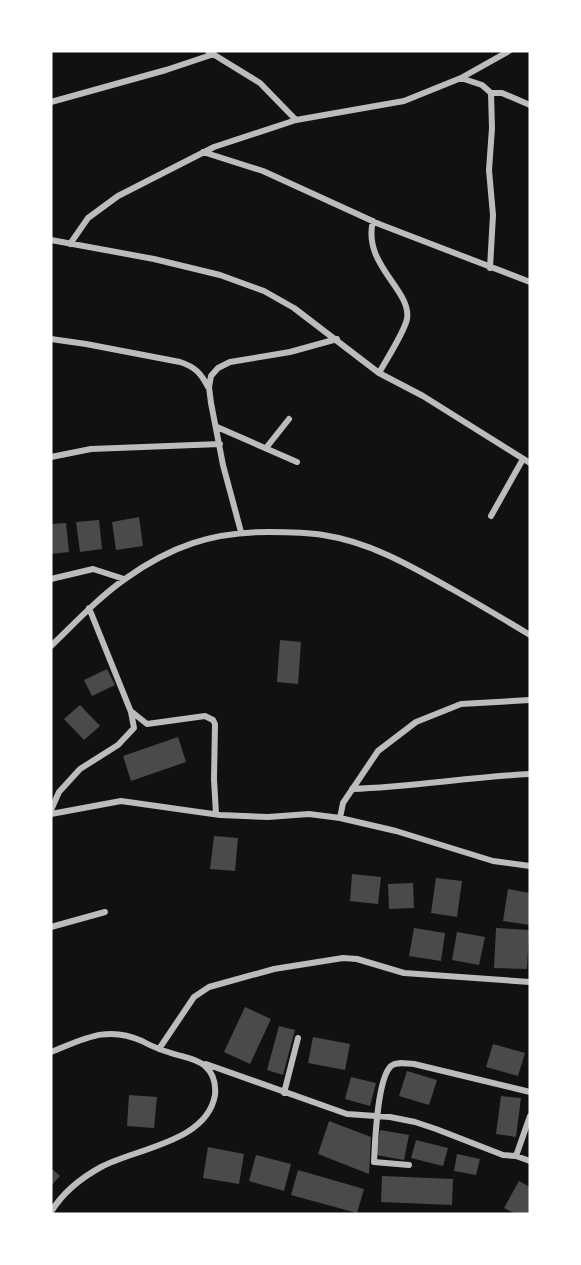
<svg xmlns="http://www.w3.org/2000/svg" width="581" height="1265" font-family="Lato,sans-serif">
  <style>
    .building { fill: #4a4a4a }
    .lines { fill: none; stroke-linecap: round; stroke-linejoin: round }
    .minor { stroke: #bcbcbc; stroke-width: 6 }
  </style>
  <rect width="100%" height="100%" fill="#111"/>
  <path class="building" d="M139,517L143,546L116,550L112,522Z
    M99,520L102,549L80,552L76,522Z
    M66,523L69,552L51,554V524Z
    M280,640L301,642L298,684L277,682Z
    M107,669L115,685L92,696L84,680Z
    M80,705L100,726L84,740L64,719Z
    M178,737L186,762L131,781L123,756Z
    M214,836L238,838L235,871L210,869Z
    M352,874L381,877L378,904L350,901Z
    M436,878L462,881L457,917L431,913Z
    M413,883L414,908L389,909L388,884Z
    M508,889L530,893V925L503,921Z
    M414,928L445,933L441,961L409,956Z
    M496,928L529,930L527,969L494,968Z
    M457,932L485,937L479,965L452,960Z
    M245,1007L271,1019L250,1064L224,1052Z
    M279,1026L295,1030L283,1075L267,1070Z
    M313,1037L350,1044L345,1070L308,1063Z
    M493,1044L525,1053L518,1076L486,1067Z
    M407,1071L437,1080L429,1105L399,1096Z
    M351,1077L376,1083L370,1106L345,1099Z
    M129,1095L157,1097L154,1128L127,1126Z
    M501,1096L521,1098L516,1137L496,1134Z
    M329,1121L371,1137L369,1174L318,1154Z
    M380,1130L409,1135L404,1160L376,1155Z
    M416,1140L448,1148L443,1166L411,1158Z
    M208,1147L244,1154L239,1184L203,1178Z
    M457,1154L480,1159L476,1175L454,1171Z
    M256,1155L291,1164L284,1191L249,1181Z
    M51,1168L60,1176L51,1186Z
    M298,1170L364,1189L357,1213L291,1195Z
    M382,1176L453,1179L452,1205L381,1202Z
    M519,1181L530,1187V1214H516L504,1208Z"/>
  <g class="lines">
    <path class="minor" d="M208,51L260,83L296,120
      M461,78L482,85L491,93L492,128L489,170L493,215L490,268
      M491,93H502L530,105
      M51,102L166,70L214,54
      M203,152L263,171L379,224L530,282
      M373,221C362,265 412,290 407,319C404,333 386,360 379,373
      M51,240L154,259L220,275L264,291L294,308L379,373L423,396L530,463
      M70,244L88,218L118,196L214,147L296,120L404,101L461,78L509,51
      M51,339L86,344L180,362C195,367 201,373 208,387
      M217,427L297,462
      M266,448L289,419
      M51,457L91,449L220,444
      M491,516L523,459
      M241,532L223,465L211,403L209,387L211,376L218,368L230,362L290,352L337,339
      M51,579L93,569L124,579
      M51,646C75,623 98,598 125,579C171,546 212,532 269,532C287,532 305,532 323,535C370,542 411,566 452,589C478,604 504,619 530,635
      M132,712L147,724L205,716L213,720L215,724L214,779L216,814
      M352,789C412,787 470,777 530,774
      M51,810L59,792L80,769L118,745L134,728L131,712L89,608
      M51,814L121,801L220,815L268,817L309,814L340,818L396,831L493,861L530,866
      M340,818L343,803L378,751L416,722L461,704L530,700
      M51,927L105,912
      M159,1049L194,997L209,987L274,969L343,958L357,959L404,973L530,982
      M51,1052C84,1039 107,1025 142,1041C151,1046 161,1050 171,1053C182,1057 196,1058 205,1066C213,1073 216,1084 215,1095C207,1142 137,1148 101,1167C81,1178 63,1192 51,1212
      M206,1064L347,1114L390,1117L415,1122L436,1129L503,1155L516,1156L530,1116
      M284,1093L298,1038
      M516,1156L530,1161
      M409,1165L374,1162C375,1143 377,1079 391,1066C397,1061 407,1064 414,1064L530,1092"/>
  </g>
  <rect width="581" height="1265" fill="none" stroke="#ffffff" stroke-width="105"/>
</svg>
